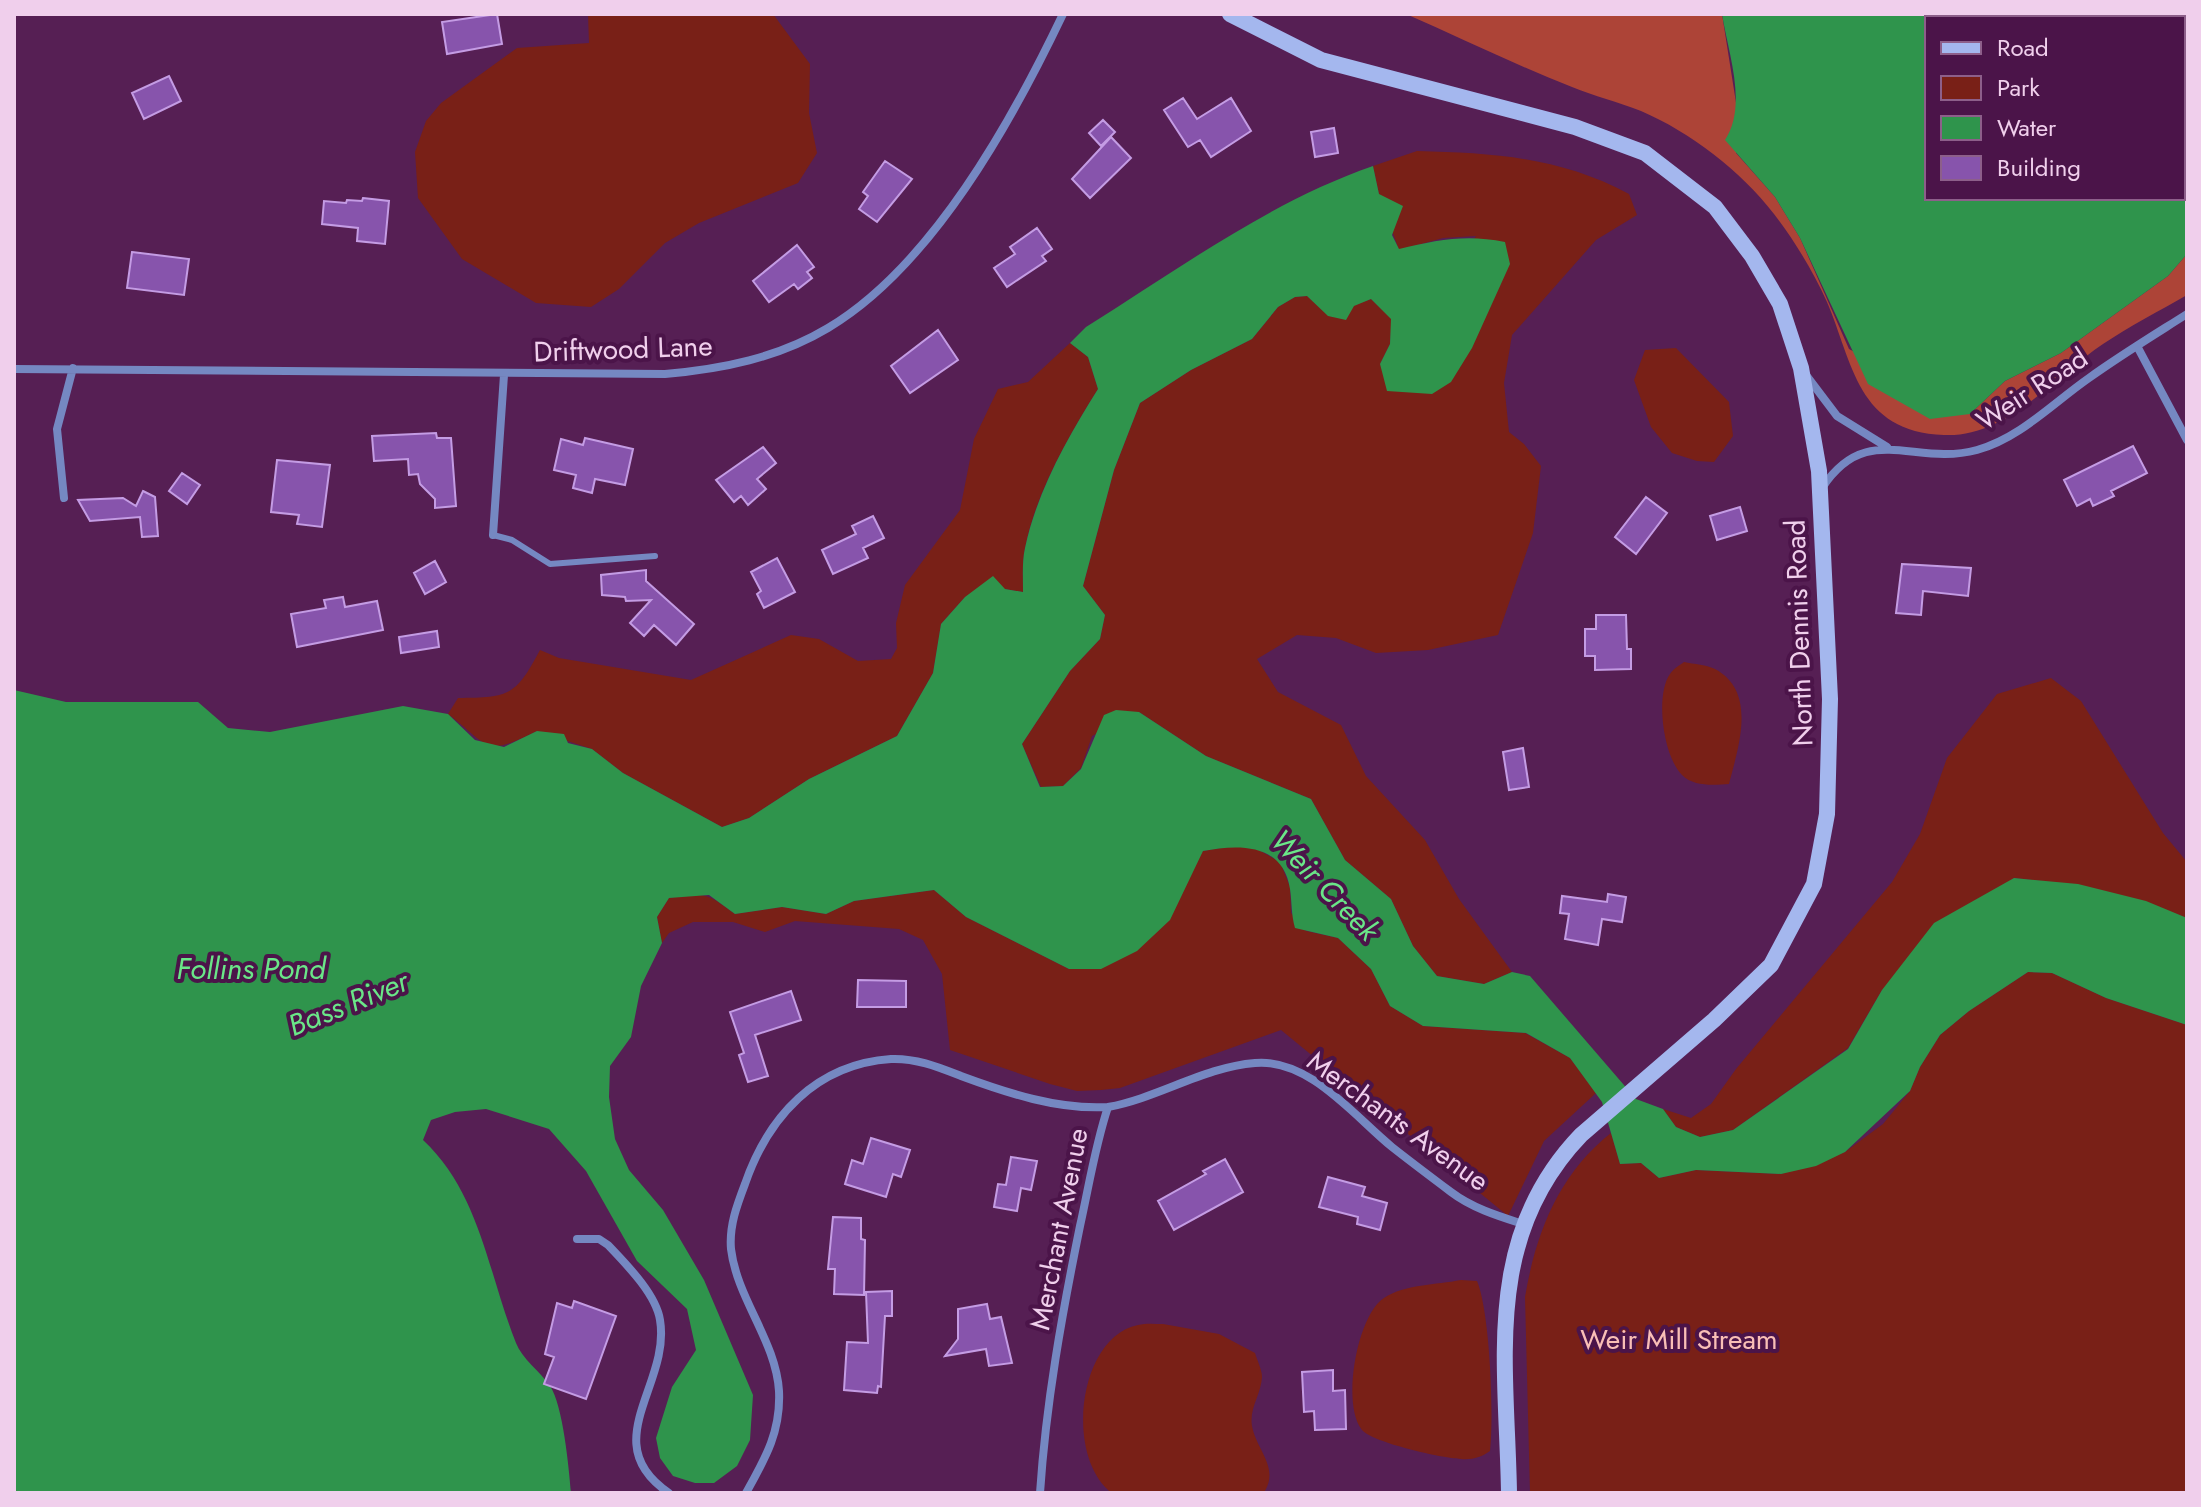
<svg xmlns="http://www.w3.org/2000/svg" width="2201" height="1507" font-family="Jost,sans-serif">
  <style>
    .green { fill: #792017 }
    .forest { fill: #ad4437 }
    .water { fill: #2f944c; fill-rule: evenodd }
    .building { fill: #8754ac; stroke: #c49ce4; stroke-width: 2 }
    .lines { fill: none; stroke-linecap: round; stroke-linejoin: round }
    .service { stroke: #7588c2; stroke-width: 6 }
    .minor { stroke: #7588c2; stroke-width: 8 }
    .secondary { stroke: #a4b7ee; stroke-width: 16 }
    .labels { text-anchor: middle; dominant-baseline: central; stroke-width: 8; stroke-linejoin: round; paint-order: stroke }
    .street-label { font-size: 28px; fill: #f0cfec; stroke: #4b1449 }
    .park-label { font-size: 28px; fill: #f9bfb6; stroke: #4b1449 }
    .water-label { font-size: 30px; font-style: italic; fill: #6ae688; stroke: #4b1449 }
  </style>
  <rect width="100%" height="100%" fill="#561f54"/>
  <path class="green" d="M588,14H773L810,64L809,113L817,153L798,183L699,223L665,243L619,289L591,307L536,303L462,259L418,198L415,152L426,121L441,103L517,48L589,43Z
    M1417,151C1494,153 1560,157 1629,194L1637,215L1596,240L1512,335L1504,383L1509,432L1524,444L1541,466L1533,533L1498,635L1428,650L1376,653L1336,638L1297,635L1257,659L1278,692L1341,725L1366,776L1425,840L1459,899L1512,972L1484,984L1437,976L1413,946L1391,899L1345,860L1311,799L1206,756L1139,712L1092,736L1081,768L1063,786L1041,787L1022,744L1070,671L1100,639L1105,615L1083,586L1114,470L1140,403L1191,370L1252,339L1278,307L1295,297L1307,296L1328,315L1371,299L1392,319L1390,344L1380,364L1476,236L1443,238L1399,250L1379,194L1373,166Z
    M1070,343L1088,357L1098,389C1068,437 1036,492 1025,548C1022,562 1023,578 1023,592L1005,589L965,597L941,624L933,673L897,736L809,779L749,818L722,827L623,773L592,749L537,731C483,758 490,746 448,714L458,698C510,698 516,695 540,650L559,658L691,680L791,635L819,639L858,661L891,659L897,648L896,623L905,585L960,510L974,439L998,389L1028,382Z
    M1676,348L1729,402L1733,436L1714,462L1697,461L1672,453L1651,427L1634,380L1645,350Z
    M1684,662C1694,664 1707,665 1715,669C1758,692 1738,748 1729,784C1714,785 1694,787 1682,775C1663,756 1655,695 1670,674C1673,669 1680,665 1684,662Z
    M2051,678L2081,701L2163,833L2187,862V918C2130,895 2075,884 2014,878L1882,990L1848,1048L1733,1130L1700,1137L1676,1127L1663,1109L1691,1118L1711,1104L1736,1069L1892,882L1920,834L1947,758L1997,694Z
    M1232,846L1255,848L1280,862L1290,887L1291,913L1306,931L1338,938L1371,969L1390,1006L1423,1026L1525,1033L1570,1058L1596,1093L1544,1141L1508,1216L1281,1030L1120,1088L1101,1090L1077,1091L1050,1084L950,1050L942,974L923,940L899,929L795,921L765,932L733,922H693L669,933L662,943L657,917L669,898C706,893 705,892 735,914L782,907L826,914L854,901L934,890L966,917L1069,969L1193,865L1203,851Z
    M2028,972L2052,973L2106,998L2187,1025V1493H1530L1525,1297C1536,1232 1559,1174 1611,1133L1620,1164L1641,1163L1659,1178L1696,1170L1781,1174L1845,1152L1883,1124L1910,1091L1920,1067L1940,1035L1969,1011Z
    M1461,1280L1477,1281C1490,1312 1494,1415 1490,1451C1482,1457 1472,1460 1461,1459C1442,1458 1374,1443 1362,1430C1341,1405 1357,1315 1384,1298C1405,1284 1436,1285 1461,1280Z
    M1163,1324L1219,1334L1255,1353C1257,1360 1262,1370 1262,1377C1261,1395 1249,1408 1252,1426C1256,1449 1279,1467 1265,1491L1112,1493C1064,1457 1078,1337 1138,1325C1146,1323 1155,1324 1163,1324Z"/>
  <path class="forest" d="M1406,14H1722L1737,109L1736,153L1775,197L1800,238L1849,349L1970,414L2005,381L2061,353L2168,276L2187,254V295C2159,311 2130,326 2103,344C2055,376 2007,438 1944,435C1857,432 1853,363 1827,302C1813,271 1794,240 1774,214C1741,171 1690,132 1641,111C1618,102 1594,96 1572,87C1516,65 1461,38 1406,14Z"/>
  <path class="water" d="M1722,14H2187V254L2168,276L2061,353L2005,381L1970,414L1930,419L1868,384L1800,238L1775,197L1725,140C1748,105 1728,53 1722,14ZM1927,18H2183V198H1927Z
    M1373,166L1379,194L1403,206L1392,235L1399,249C1437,240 1466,234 1505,242L1510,264L1472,348L1451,382L1432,394L1387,391L1380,364L1390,344L1391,319L1371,299L1354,306L1346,320L1328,316L1307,296L1295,297L1278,307L1252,339L1191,370L1140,403L1114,470L1083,586L1105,615L1100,639L1070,671L1022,744L1040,787L1063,786L1081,769L1104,715L1116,710L1139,712L1206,756L1311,799L1345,860L1391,899L1413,946L1437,976L1484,984L1512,972L1530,976L1636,1099L1663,1109L1676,1127L1700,1137L1733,1130L1848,1049L1882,990L1934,923L2014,878L2078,884L2146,901L2187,918V1025L2106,998L2052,973L2028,972L1969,1011L1940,1035L1920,1067L1910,1091L1845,1152L1816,1166L1781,1174L1696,1170L1659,1178L1641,1163L1620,1164L1602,1102L1570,1058L1526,1033L1423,1026L1390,1006L1371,969L1338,938L1295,928C1291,914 1292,903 1290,889C1283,843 1239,844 1203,851L1170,920L1137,951L1101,969H1069L966,917L934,890L854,901L826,914L782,907L735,914L709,895L669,898L657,917L662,943L641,986L631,1037L610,1066L609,1097L615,1139L629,1170L663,1210L704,1280L753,1395L750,1440L737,1466L714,1483H695L673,1476L660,1458L656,1438L672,1387L696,1350L687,1309L637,1261L586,1171L549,1129L486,1109L455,1112L431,1120L423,1140C480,1193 488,1273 516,1343C522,1359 540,1371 550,1386C563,1405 569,1468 571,1493H14V690L66,702H198L228,728L270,732L403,706L448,714L475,740L504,747L537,731L564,734L568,743L592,749L623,773L722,827L749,818L809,779L897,736L933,673L941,624L965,597L993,576L1005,589L1023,592C1023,577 1022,561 1025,548C1037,491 1068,437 1098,389L1088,357L1070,343L1086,327C1179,269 1269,202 1373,166Z"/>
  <path class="building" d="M497,14L502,44L447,54L442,22Z
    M169,76L181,101L144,119L132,93Z
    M1183,98L1197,119L1231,98L1251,131L1211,157L1200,140L1188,147L1164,110Z
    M1103,120L1115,132L1101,146L1089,133Z
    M1334,128L1338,153L1315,157L1311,132Z
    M1111,137L1131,158L1090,198L1072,179Z
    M885,161L912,179L877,222L859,209L868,196L863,192Z
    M363,198L389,201L385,244L357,241L358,228L322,224L324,201L346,203L347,200L362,201Z
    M1037,228L1052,249L1042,256L1046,261L1007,287L994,268L1015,254L1010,247Z
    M797,245L814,267L807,272L812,278L798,289L794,284L769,302L753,281Z
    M132,252L189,259L184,295L127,288Z
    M938,330L958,360L910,393L891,366Z
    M436,433L437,438H451L456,506L435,508V499L420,484L418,474L409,475L408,459L374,461L372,436Z
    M585,438L633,449L625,485L595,479L592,493L573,488L576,475L554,470L561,439L583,445Z
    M2133,446L2147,473L2111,491L2114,496L2093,506L2090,499L2077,506L2064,480Z
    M763,447L776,463L757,479L766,489L748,505L741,496L734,502L716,480Z
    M277,460L330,465L322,527L297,524L299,515L271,512Z
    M182,473L200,485L187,504L169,491Z
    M143,491L155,497L158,536L142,537L140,517L90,521L78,500L123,498L136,506Z
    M1646,497L1667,513L1636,554L1615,537Z
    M1740,507L1747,531L1717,540L1710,516Z
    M873,516L884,538L863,548L868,558L833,574L822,550L856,534L852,526Z
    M777,558L795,592L764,608L757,594L761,591L751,572Z
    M435,561L446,582L425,594L414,573Z
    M1902,564L1971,568L1968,596L1923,591L1921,615L1896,613Z
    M646,570V581L694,624L676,645L654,625L644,636L630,623L651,600L626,601L625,597L602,595L601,575Z
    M343,597L345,607L377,601L383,630L297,647L291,614L326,608L324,600Z
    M1596,615H1626L1627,649H1631V669L1595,670V656H1585V629H1596Z
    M437,631L439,647L401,653L399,637Z
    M1523,748L1529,787L1509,790L1503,752Z
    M1608,894L1626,897L1622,922L1602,919L1598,945L1565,939L1569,914L1560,913L1562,896L1607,902Z
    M858,980L906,981V1007H857Z
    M791,991L801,1020L755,1035L768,1076L748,1082L739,1055L744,1053L730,1012Z
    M871,1138L910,1150L901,1177L893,1174L886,1197L845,1184L852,1160L863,1164Z
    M1011,1157L1037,1161L1031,1190L1021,1188L1017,1211L994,1207L998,1184L1006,1185Z
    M1225,1159L1243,1192L1174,1230L1158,1201L1206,1174L1203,1171Z
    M1328,1177L1365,1187L1362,1196L1387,1203L1380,1230L1357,1224L1358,1217L1319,1207Z
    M833,1217L861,1218V1239L865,1240L864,1295L834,1294L835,1269H828Z
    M892,1291V1316H885L881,1387L878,1386L877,1393L844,1390L847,1342L868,1343L866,1292Z
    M574,1301L616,1316L586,1399L544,1384L554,1357L545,1354L557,1303L572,1308Z
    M987,1304L990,1319L1001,1317L1012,1363L989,1366L986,1349L945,1356L958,1339V1309Z
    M1333,1370V1391L1345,1390L1346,1429L1315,1430L1314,1411L1304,1412L1302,1372Z"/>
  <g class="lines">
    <path class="service" d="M493,535L512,540L550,564L655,556"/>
    <path class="minor" d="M2137,346L2187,440
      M14,369L665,374C722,369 778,358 828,328C932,266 1012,121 1063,14
      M1806,375L1837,416L1887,447
      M1822,488C1867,420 1914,467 1977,450C2020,438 2053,403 2089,378C2121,355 2154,335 2187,314
      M64,498L57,429L73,368
      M493,535L504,375
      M1108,1107C1158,1098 1204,1067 1255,1063C1309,1058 1354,1116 1392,1147C1411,1162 1431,1177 1451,1192C1472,1208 1498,1216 1523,1224
      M577,1239H599L608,1245C626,1264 656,1294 660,1320C671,1385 595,1443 669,1493
      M746,1493C765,1459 781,1432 779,1391C776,1341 737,1299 731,1249C729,1226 737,1205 745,1184C768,1117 816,1064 891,1059C916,1058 938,1067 961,1076C1007,1093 1058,1110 1108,1107C1095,1146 1089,1186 1080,1226C1062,1314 1046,1403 1040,1493"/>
    <path class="secondary" d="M1230,14L1321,60L1575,127L1645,153L1715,207L1752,256L1780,304L1801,368L1819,471L1830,699L1827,814L1814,884L1771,965L1714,1020L1581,1135C1482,1238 1507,1363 1509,1493"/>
  </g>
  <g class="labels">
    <g class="street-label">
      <text transform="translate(623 349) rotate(-2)">Driftwood Lane</text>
      <text transform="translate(2032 389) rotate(-33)">Weir Road</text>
      <text transform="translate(1799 633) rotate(-92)">North Dennis Road</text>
      <text transform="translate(1398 1121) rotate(36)">Merchants Avenue</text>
      <text transform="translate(1059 1229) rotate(-79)">Merchant Avenue</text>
    </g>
    <g class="park-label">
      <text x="1679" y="1339">Weir Mill Stream</text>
    </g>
    <g class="water-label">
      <text transform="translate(1325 885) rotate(46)">Weir Creek</text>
      <text x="251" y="968">Follins Pond</text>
      <text transform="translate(348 1003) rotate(-22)">Bass River</text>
    </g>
  </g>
  <rect width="2201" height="1507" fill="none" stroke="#f0cfec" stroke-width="32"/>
  <rect x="1925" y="16" width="260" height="184" fill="#4b1449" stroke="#8d5f8a" stroke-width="2"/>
  <rect x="1941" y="42" width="40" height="12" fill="#a4b7ee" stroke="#8d5f8a" stroke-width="2"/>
  <text x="1997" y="56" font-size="24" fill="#f0cfec">Road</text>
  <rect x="1941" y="76" width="40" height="24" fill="#792017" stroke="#8d5f8a" stroke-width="2"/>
  <text x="1997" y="96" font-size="24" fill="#f0cfec">Park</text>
  <rect x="1941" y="116" width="40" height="24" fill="#2f944c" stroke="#8d5f8a" stroke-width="2"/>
  <text x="1997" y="136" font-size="24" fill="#f0cfec">Water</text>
  <rect x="1941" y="156" width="40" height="24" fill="#8754ac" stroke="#8d5f8a" stroke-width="2"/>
  <text x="1997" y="176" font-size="24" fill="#f0cfec">Building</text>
</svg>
